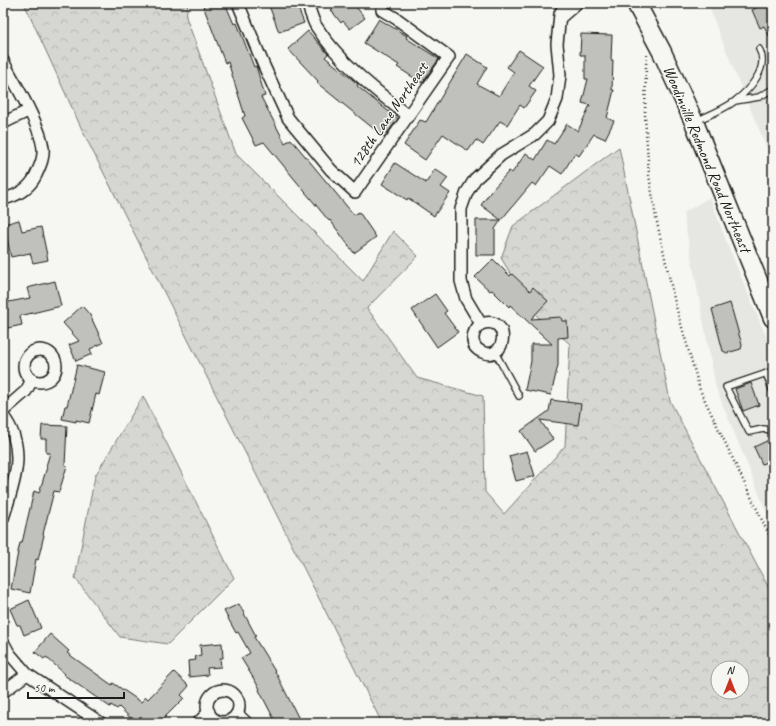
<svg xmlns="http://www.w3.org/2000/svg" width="776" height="726" font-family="Caveat,sans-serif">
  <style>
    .built { fill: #e6e6e2 }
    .forest { fill: url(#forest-crowns); stroke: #797977; fill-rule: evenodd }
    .building { fill: #c0c0bd; stroke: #1c1c1c }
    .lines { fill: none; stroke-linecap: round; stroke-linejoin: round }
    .service-casing { stroke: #1c1c1c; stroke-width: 8 }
    .minor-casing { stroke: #1c1c1c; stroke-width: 14 }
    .primary-casing { stroke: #1c1c1c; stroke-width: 21 }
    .path { stroke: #1c1c1c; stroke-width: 2.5; stroke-dasharray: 1 3; stroke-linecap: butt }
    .service { stroke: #f6f6f2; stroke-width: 5.5 }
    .minor { stroke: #f6f6f2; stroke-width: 11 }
    .primary { stroke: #f6f6f2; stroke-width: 18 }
    .labels { text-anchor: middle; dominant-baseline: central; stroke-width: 3; stroke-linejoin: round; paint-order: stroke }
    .street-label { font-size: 16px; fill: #1c1c1c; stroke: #f6f6f2 }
  </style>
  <defs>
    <pattern id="forest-crowns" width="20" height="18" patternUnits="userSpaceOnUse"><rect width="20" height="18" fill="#d6d6d2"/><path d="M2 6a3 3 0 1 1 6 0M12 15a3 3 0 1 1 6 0" fill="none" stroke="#b7b7b4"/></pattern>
  </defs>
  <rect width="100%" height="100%" fill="#f6f6f2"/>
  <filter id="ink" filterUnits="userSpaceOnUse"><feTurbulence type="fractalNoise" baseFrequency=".025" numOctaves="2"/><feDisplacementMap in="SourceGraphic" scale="8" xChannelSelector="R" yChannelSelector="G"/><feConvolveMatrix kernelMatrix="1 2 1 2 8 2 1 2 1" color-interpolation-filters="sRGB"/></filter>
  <g filter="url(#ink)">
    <path class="built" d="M709,3H773V162L738,80L713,18Z
      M710,197L726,241L773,353V528L716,388L683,213Z"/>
    <path class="forest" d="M24,3H188L186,17L236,154L363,281L393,231L418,256L367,308L417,378L483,396L485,492L504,514L565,446L570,344L536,315L501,258L513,226L619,147L670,401L773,596V723H382L84,134ZM718,668H742V692H718Z
      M143,396L234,578L168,644L120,637L75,578L95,476Z"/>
    <path class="building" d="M202,3H225L234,24L237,23L254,67L256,66L265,96L261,97L285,143L291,139L354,215L359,212L376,237L354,253L330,220L329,221L264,142L256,145L242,118L245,116L228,62L225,63Z
      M268,3H296L304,23L279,32Z
      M338,3H353L365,18L350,29L343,21L341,23L331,10Z
      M765,3H773V43L764,26L760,28L752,10Z
      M379,19L407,36L406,38L439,59L422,83L397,67L399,65L364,43Z
      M308,31L328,54L325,57L358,84L357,86L398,119L384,137L317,83L318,81L288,49Z
      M581,34L612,35L611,60H613L612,90H614L607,118L614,121L605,139L594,134L579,156L575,153L562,174L550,166L536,186L532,183L501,220L481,205L492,190L509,171L512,173L526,153L535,160L547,140L554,144L567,124L578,131L590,105L582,103L588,79H585V55H580Z
      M519,50L543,66L529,86L536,91L524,108L520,105L507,125L500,121L483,145L476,140L468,151L443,134L425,160L404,145L420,120L426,122L467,54L487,67L477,84L499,96L514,72L507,67Z
      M395,163L426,183L435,169L448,178L441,187L450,193L434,216L408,198L407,200L382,184Z
      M19,220L22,231L41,227L48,260L33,263L30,253L11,257L4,224Z
      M476,220H501L495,229V255H476Z
      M493,259L510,276L512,274L530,291L533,287L548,301L531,319L561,317L562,321H567L568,337L558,338V365L551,395L525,390L531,361V344H552L510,305L509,307L492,290L490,291L475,277Z
      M55,281L61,306L20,316L22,325L3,329V303L30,298L27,288Z
      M435,294L447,311L444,313L458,332L437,347L412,310Z
      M730,303L742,345L741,349L727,353L723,351L712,309Z
      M82,306L90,315L103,343L90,349L92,354L76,361L69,345L79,341L63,323Z
      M77,365L105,372L99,395L96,394L89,423L76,420V422L62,419L65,406H67Z
      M751,383L759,405L743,411L735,389Z
      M551,400L581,404L578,425L540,420L553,439L535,451L521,431L549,411Z
      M42,425L67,426L65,465L67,466L59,492L54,491L44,530L43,535H44L38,560L36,559L30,593L11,589L18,552L20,543H22L27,521L34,491L39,493L47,467L46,466L50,453H46V439H41Z
      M773,438V459L762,464L754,447Z
      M527,451L535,476L516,481L509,456Z
      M29,600L41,628L24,635L20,625H17L10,609Z
      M239,604L256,636L254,637L276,673L301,723H276L259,690L260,689L241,658L250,653L238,632L236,633L224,611Z
      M50,634L69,651L67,653L112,685L113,683L141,702L146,697L148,699L174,672L189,686L181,695L184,698L159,723H136L119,707L117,709L111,705L110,707L64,675L65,674L46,657L44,659L35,652Z
      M222,643L223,658H220L221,667L207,668L208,675L189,677L188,661L196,660L195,656L201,655L200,645Z"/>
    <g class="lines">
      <g class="service-casing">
        <path id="service" d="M735,101L759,97L773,89
          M696,121C709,115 723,110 735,101C749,90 770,68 759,49
          M495,352L519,396
          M773,371L726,387L749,432L763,429L773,430
          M766,373L773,392
          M238,711L251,723"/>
      </g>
      <g class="minor-casing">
        <path id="minor" d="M238,3L264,66L288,118L331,170L355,192L449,57L397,19L382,10
          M307,3C310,10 312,19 316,26C339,62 375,90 408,116
          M561,17L577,3
          M3,61C15,84 40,124 43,148C44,158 40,166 36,175C30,188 17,196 3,199
          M3,123L28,111
          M481,324C471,332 469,346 482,352C507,363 512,314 481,324L466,299L461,281V209L467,192L475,179L501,155L535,134L548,121L557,99L560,75L557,44L560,14L565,3
          M24 366a16 16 0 1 1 32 0a16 16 0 1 1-32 0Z
          M3,411L26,391L32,380
          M3,416C28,448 14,484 3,518
          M3,642L9,653L27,674L101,723
          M207 706a16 16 0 1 1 32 0a16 16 0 1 1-32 0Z
          M3,692L27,674
          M198,723L209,712"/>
      </g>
      <g class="primary-casing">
        <path id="primary" d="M636,3L662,52L694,122L773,318"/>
      </g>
      <path class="path" d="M647,55L646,65L645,116L649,175L656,218L675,303L700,390L773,543
        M5,552H7
        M4,670H6"/>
      <use href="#service" class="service"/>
      <use href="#minor" class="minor"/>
      <use href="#primary" class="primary"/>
    </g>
  </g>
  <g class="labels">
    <g class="street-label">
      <text transform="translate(389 115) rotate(-55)">128th Lane Northeast</text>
      <text transform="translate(707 159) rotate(67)">Woodinville Redmond Road Northeast</text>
    </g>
  </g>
  <rect width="776" height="726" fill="none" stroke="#f6f6f2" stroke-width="16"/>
  <rect x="8" y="8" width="760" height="710" fill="none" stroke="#1c1c1c" stroke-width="1.5" filter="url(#ink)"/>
  <g transform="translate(730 680)"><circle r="19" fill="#f6f6f2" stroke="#9f9f9c"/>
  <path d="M0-3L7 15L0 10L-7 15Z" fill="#c8321e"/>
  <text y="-6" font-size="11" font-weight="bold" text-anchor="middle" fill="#1c1c1c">N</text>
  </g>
  <path d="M28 692v6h96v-6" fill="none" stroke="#1c1c1c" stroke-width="2"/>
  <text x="34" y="692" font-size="12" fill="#1c1c1c" stroke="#f6f6f2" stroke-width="3" paint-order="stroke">50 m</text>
</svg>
